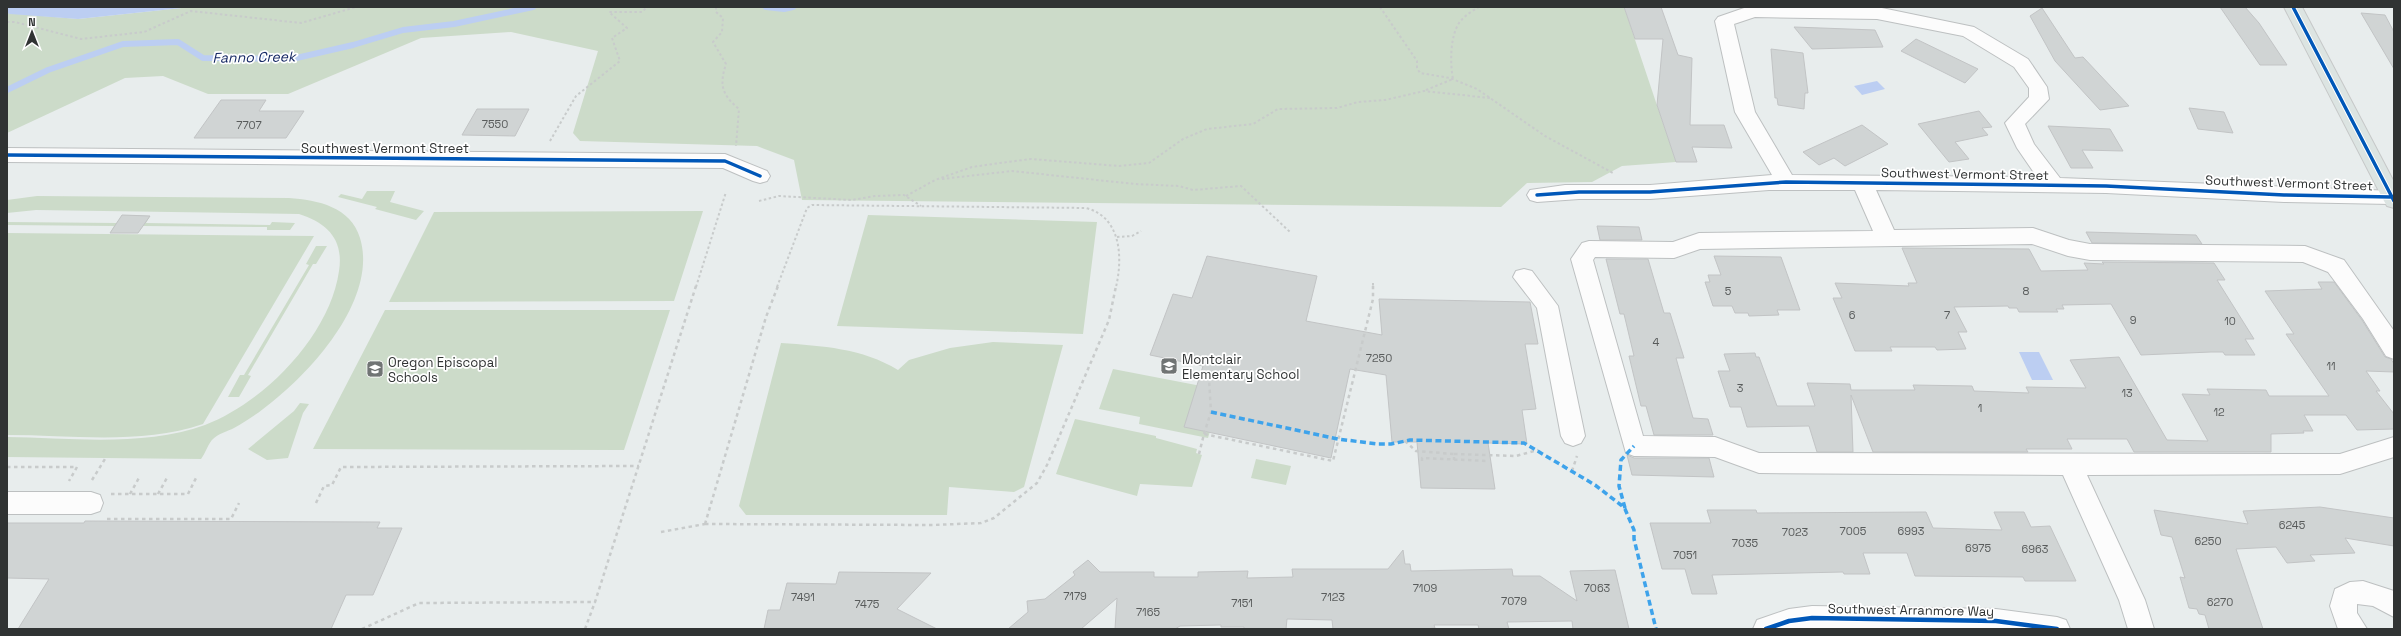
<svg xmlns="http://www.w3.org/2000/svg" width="2401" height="636" font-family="'Space Grotesk',sans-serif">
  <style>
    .green { fill: #ccdbc9 }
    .water { fill: #bccef2 }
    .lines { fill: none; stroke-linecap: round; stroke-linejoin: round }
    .stream { stroke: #bccef2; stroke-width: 6 }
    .building { fill: #d0d4d4; stroke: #c2c4c5 }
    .minor-casing { stroke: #bdc0c1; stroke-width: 2 }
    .major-casing { stroke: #c6c8c8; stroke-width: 2 }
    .path-far1 { stroke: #c8cbcb; stroke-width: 2; stroke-dasharray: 2.5 2.5; stroke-linecap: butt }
    .path { stroke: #c8cbcb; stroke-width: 2.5; stroke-dasharray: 3.5 3.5; stroke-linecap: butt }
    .minor { fill: #fcfcfc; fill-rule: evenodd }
    .major { fill: #dce4e2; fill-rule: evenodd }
    .quiet { stroke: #3ea3eb; stroke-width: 3.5; stroke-dasharray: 6 3.5; stroke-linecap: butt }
    .cycleway-far1-casing { stroke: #fff; stroke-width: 5.5 }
    .cycleway-casing { stroke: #fff; stroke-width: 7 }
    .cycleway-far1 { stroke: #0057b8; stroke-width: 3.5 }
    .cycleway { stroke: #0057b8; stroke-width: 4.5 }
    .labels { text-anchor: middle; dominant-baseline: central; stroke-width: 3.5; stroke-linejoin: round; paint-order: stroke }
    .number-label { font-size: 11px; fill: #585b5b }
    .street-label { font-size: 13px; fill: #303333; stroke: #fff }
    .poi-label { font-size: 13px; fill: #303333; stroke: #fff; text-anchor: start }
    .water-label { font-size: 14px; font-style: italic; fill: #142763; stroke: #fff }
  </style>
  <rect width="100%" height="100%" fill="#e8eded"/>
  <path class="green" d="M191,7H1624L1676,162L1622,166L1592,182L1527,183L1501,207L802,200L794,160L757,146L580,141L573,133L598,51L511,32L421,38L288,94H208L163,76L125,78L7,133V13L78,19Z
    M367,191H395L390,202L424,211L416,220L375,209L377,207L338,197L341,194L362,199Z
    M37,196L289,198C318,200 351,207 360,238C378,297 314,369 272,402C260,412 248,420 234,428C228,431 218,434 213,439C209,442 205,454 201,459L7,457V437C71,438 145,447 205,425C265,402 330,335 339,271C344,239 327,223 299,214L36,210L7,213V200Z
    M703,211L674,301L389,302L434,212Z
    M122,215L150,216L146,223L270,225L272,222L295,223L290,230H267V227L143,226L138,233H110L114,226L7,225V222L117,223Z
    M868,215L1097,222L1083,334L837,326Z
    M7,233L314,236L203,424C141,445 72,435 7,435Z
    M316,246H327L316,264H313L248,375L251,376L239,397H228L240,375H244L309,265L306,264Z
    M385,310H670L624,450L313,449Z
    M993,342L1063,345L1024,487L1014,492L949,487L947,515H746L739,506L781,343C822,346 862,348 898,370L909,360L950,348Z
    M1113,369L1222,390L1208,438L1139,424L1140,417L1099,409Z
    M300,403L309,404L303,413L288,458L267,460L248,449L294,411Z
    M1075,419L1156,436V438L1197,449L1196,453L1202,455L1192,487L1140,484L1137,496L1056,474Z
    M1256,459L1291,466L1286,485L1251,478Z"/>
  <path class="water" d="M7,7H191L78,19L10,14L7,13Z
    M1877,81L1885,89L1862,95L1854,86Z
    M2019,352H2039L2053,380H2032Z"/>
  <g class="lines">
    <path class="stream" d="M766,7L784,9L793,7
      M7,90L48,70L123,44L178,42L203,58L292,59L353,45L403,30L454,24L533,7"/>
  </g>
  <path class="building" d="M1624,7H1661L1678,55L1692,58L1690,125H1724L1732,148L1692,147L1697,162H1676L1657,105L1663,39H1635Z
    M2220,7H2245L2259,23L2287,65H2260Z
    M2042,8L2075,58L2083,57L2129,106L2100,110L2055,61L2030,16Z
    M2361,13L2385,15L2394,32V69Z
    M1794,27L1875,30L1883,47L1812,49Z
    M1916,39L1978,69L1965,83L1901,51Z
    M1771,49L1803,53L1808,93H1805L1804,109L1778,105L1777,98H1775Z
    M221,100H266L259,111H304L286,138H194Z
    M2189,108L2224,112L2233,133L2198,129Z
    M477,109H529L515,136L462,135Z
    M1979,111L1992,127L1982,128L1988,135L1955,142L1969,159L1949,162L1918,124Z
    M1862,125L1888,144L1845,166L1834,158L1819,165L1803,152Z
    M2048,126L2110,129L2123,151L2082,150L2093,168H2071Z
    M122,215L150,216L138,233H110Z
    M1597,226L1639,227L1642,240H1600Z
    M2086,232L2196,235L2202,244L2092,243Z
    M1902,248L2029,249L2041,271L2088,270L2084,263L2104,264L2102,262L2214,263L2225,280H2217L2254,339H2245L2255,355H2225L2223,352H2211L2141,355L2111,304L2062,305L2064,309H2056L2058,312H2019L2017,308H2009L2008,306L1954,307L1967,332H1958L1966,349L1937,350L1935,347H1890L1892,351H1855L1833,298H1842L1835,283L1909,286L1908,283H1917Z
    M1207,256L1317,276L1306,321L1382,335L1379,299L1530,302L1538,344H1525L1536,409L1522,410L1527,444L1488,443L1495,489L1421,488L1417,442H1392L1386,375L1350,369L1331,458L1184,427L1203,366L1150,355L1173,294L1192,298Z
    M1714,256L1781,257L1800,310H1777L1779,315L1749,316L1748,313H1735L1732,306H1713L1705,282H1710L1708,275H1721Z
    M1606,259H1648L1664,313H1670L1684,358H1676L1693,418L1708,419L1713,435H1654L1646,406H1641L1629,356H1634L1624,314H1620Z
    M2318,282H2334L2362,320L2385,357L2391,359L2394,364V372L2366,371L2380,391H2376L2394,414V429L2357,430L2346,415H2304L2313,431H2303L2304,433L2271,434V452H2134L2127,439H2067L2072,449H2026L2028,452H1873L1851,395L1853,452H1817L1809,426L1747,427L1741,407H1730L1718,371H1730L1724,354L1755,353L1756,357H1759L1777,406H1815L1807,383L1850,384L1851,390H1915L1913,385L1972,386L1974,391L2029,393L2026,387L2086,388L2070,360L2119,357L2167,440L2208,441L2182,394L2210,395L2207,389L2266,390L2269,396H2329L2286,334H2294L2265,291L2322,289Z
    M1627,455L1634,458H1709L1714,477L1632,475Z
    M2320,507L2394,518V546L2345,538L2355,553L2310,555L2315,561L2287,563L2276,547L2236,549L2263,629H2209L2205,615L2199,614L2197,609L2189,608L2180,577L2185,578L2172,537L2161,535L2154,510L2248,524L2243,511Z
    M1707,510H1756L1757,513L1926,512L1933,528L2002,530L1994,512H2024L2031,527L2050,526L2076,581H2025L2023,577L1915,576L1907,553H1863L1870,574H1844L1843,572L1712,575L1717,594H1692L1685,569H1662L1650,523H1711Z
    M85,521L380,522L377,528H402L373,595H346L331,629H18L49,579L7,578V523H84Z
    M1403,550L1405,564H1410L1411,571L1512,569L1513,576H1540L1577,601L1570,571L1615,570L1629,629H1573L1572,621L1507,622L1509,629H1479L1478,625H1434L1435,628L1425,629H1333L1332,620L1287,619L1286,629H1244V627H1221V625L1180,626L1175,629H1115L1117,598L1081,629H1008L1028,612L1027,601L1045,599L1075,575L1073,572L1088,560L1100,572H1154V577H1198V572L1248,571L1247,578L1293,577L1292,569H1388Z
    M839,572L931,573L897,609L937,629H764L768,610H780L787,583L836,584Z"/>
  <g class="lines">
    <g class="minor-casing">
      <path id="minor" d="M1747,7H1877L1974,27L2028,59L2047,87L2049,99L2025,124L2034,144L2060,178L2394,191V203L2391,204L2284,202L2106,193L1876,190L1894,230L2033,228L2069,240L2090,244L2305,246L2344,260L2394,331V359L2386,356L2363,319L2328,272L2303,262L2090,260L2068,256L2032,244L1700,249L1674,258L1595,257L1593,260L1643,436L1715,437L1759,453L2340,454L2394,437V457L2340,474L2087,475L2145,600L2154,629H2128L2119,600L2063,475L1759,473L1715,457L1634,456L1626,453L1571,259L1582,243L1589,241L1673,242L1699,233L1873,231L1855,190H1769L1650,199H1579L1537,202L1530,200L1527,195L1530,190L1565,185H1650L1772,175L1735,112L1715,21L1718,17ZM1755,17L1877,19L1963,36L2014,67L2029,88V97L2005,123L2017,148L2037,177L1792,175L1755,112L1734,24Z
        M7,148L725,154L767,171L770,176L767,181L760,183L753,181L723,168L7,162Z
        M1524,269L1532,271L1558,306L1585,436L1581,443L1573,446L1565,443L1561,436L1537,308L1513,277L1516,271Z
        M7,492H91L100,495L103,503L100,511L91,514H7Z
        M2363,581L2394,591V617L2373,606L2357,604V613L2367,629H2338L2330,606L2335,589L2350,582Z
        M1812,606L1996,609L2057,617L2066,620L2070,629H1753L1757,620L1789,609Z"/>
    </g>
    <g class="major-casing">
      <path id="major" d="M2284,7H2302L2394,182V208L2387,206L2384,201Z"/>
    </g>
    <path class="path-far1" d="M716,7V12L723,18L722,32L713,42L726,64C719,85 722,95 739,109L736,146
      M1380,7L1417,61V68L1420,73L1450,78L1477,89L1545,136L1613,173
      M7,22H15L81,39L144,32L191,11L301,23L356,7
      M1426,90L1453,79C1450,63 1450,37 1459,23C1464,16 1472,11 1479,7
      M550,141L576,96L620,61L612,38L627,28L609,12H642L647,7
      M942,179L1012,171L1135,184L1179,186L1193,190L1241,186L1290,232
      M906,196L935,180L972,167L1000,163L1031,159L1119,166L1149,163L1183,139L1207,129L1253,124L1278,109L1337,108L1358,102L1385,100L1424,91L1490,98
      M759,201L779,196L852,200L875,196L904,195L921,206
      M1117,237L1132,236L1141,231
      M1373,283V287
      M696,287L726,192
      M777,287L807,208L812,205L1086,208C1121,217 1123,257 1116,287"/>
    <path class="path" d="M1204,434L1211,412L1209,379
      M1405,441L1416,451L1454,454V460
      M1199,454L1204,434L1333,461L1373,299V286
      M1454,454L1516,456L1538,450
      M1422,461V458L1487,461V463
      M7,467H77L69,481
      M1572,471L1577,456
      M92,480L105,459
      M111,494H188L197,476
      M130,494L140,476
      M158,494L168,476
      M316,503L324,486L332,485L341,467L639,466
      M107,519H231L239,503
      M705,524L933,525L981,523L994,518L1037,483L1047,465L1109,320L1116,286
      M705,524L766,317L778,286
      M661,532L705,524
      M362,629L419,603L595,602L696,286
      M585,629L595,602"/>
    <use href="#minor" class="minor"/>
    <use href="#major" class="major"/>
    <path class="quiet" d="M1211,412L1338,439L1377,444H1391L1410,440L1524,443L1595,485L1621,505L1625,509L1634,530V539L1656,629
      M1625,508L1619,486L1621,460L1634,446"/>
    <g class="cycleway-far1-casing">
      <path id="cycleway-far1" d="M2293,7L2394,201
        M7,155L725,161L760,176
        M1537,195L1579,192H1650L1786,182L2106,186L2284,195L2391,197"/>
    </g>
    <g class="cycleway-casing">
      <path id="cycleway" d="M1766,629L1789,621L1812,618L1996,621L2057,629"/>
    </g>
    <use href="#cycleway-far1" class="cycleway-far1"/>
    <use href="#cycleway" class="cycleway"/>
  </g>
  <defs>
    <g id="school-square" transform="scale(0.9)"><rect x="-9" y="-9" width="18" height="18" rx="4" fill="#707474" stroke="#fff"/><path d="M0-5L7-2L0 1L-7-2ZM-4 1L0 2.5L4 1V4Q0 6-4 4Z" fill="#fff"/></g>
  </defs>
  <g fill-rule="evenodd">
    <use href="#school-square" x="1169" y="366"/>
    <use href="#school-square" x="375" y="369"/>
  </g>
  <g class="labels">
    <g class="number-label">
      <text x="495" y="124">7550</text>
      <text x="249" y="125">7707</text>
      <text x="1728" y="291">5</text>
      <text x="2026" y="291">8</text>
      <text x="1852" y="315">6</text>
      <text x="1947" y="315">7</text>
      <text x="2133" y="320">9</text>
      <text x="2230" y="321">10</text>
      <text x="1656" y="342">4</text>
      <text x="1379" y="358">7250</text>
      <text x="2331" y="366">11</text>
      <text x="1740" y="388">3</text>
      <text x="2127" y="393">13</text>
      <text x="1980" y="408">1</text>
      <text x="2219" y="412">12</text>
      <text x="2292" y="525">6245</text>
      <text x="1853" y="531">7005</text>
      <text x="1911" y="531">6993</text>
      <text x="1795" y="532">7023</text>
      <text x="2208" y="541">6250</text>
      <text x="1745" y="543">7035</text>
      <text x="1978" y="548">6975</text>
      <text x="2035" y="549">6963</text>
      <text x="1685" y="555">7051</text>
      <text x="1425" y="588">7109</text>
      <text x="1597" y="588">7063</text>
      <text x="1075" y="596">7179</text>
      <text x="803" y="597">7491</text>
      <text x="1333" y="597">7123</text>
      <text x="1514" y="601">7079</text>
      <text x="2220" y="602">6270</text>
      <text x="1242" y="603">7151</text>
      <text x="867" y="604">7475</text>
      <text x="1148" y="612">7165</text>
    </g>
    <g class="street-label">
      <text x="385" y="148">Southwest Vermont Street</text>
      <text transform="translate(1965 174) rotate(1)">Southwest Vermont Street</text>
      <text transform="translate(2289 183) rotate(2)">Southwest Vermont Street</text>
      <text transform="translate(1911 610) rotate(1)">Southwest Arranmore Way</text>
    </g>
    <g class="poi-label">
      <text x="1182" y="359">Montclair<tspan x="1182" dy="15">Elementary School</tspan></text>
      <text x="388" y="362">Oregon Episcopal<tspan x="388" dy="15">Schools</tspan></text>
    </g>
    <g class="water-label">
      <text transform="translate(254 57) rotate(-1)">Fanno Creek</text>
    </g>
  </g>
  <rect width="2401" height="636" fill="none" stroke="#303333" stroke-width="16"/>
  <g transform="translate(32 32)" stroke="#ffffff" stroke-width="3" paint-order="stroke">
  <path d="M0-3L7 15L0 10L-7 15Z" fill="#303333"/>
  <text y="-6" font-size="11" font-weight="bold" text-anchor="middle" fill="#303333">N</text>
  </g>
</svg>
